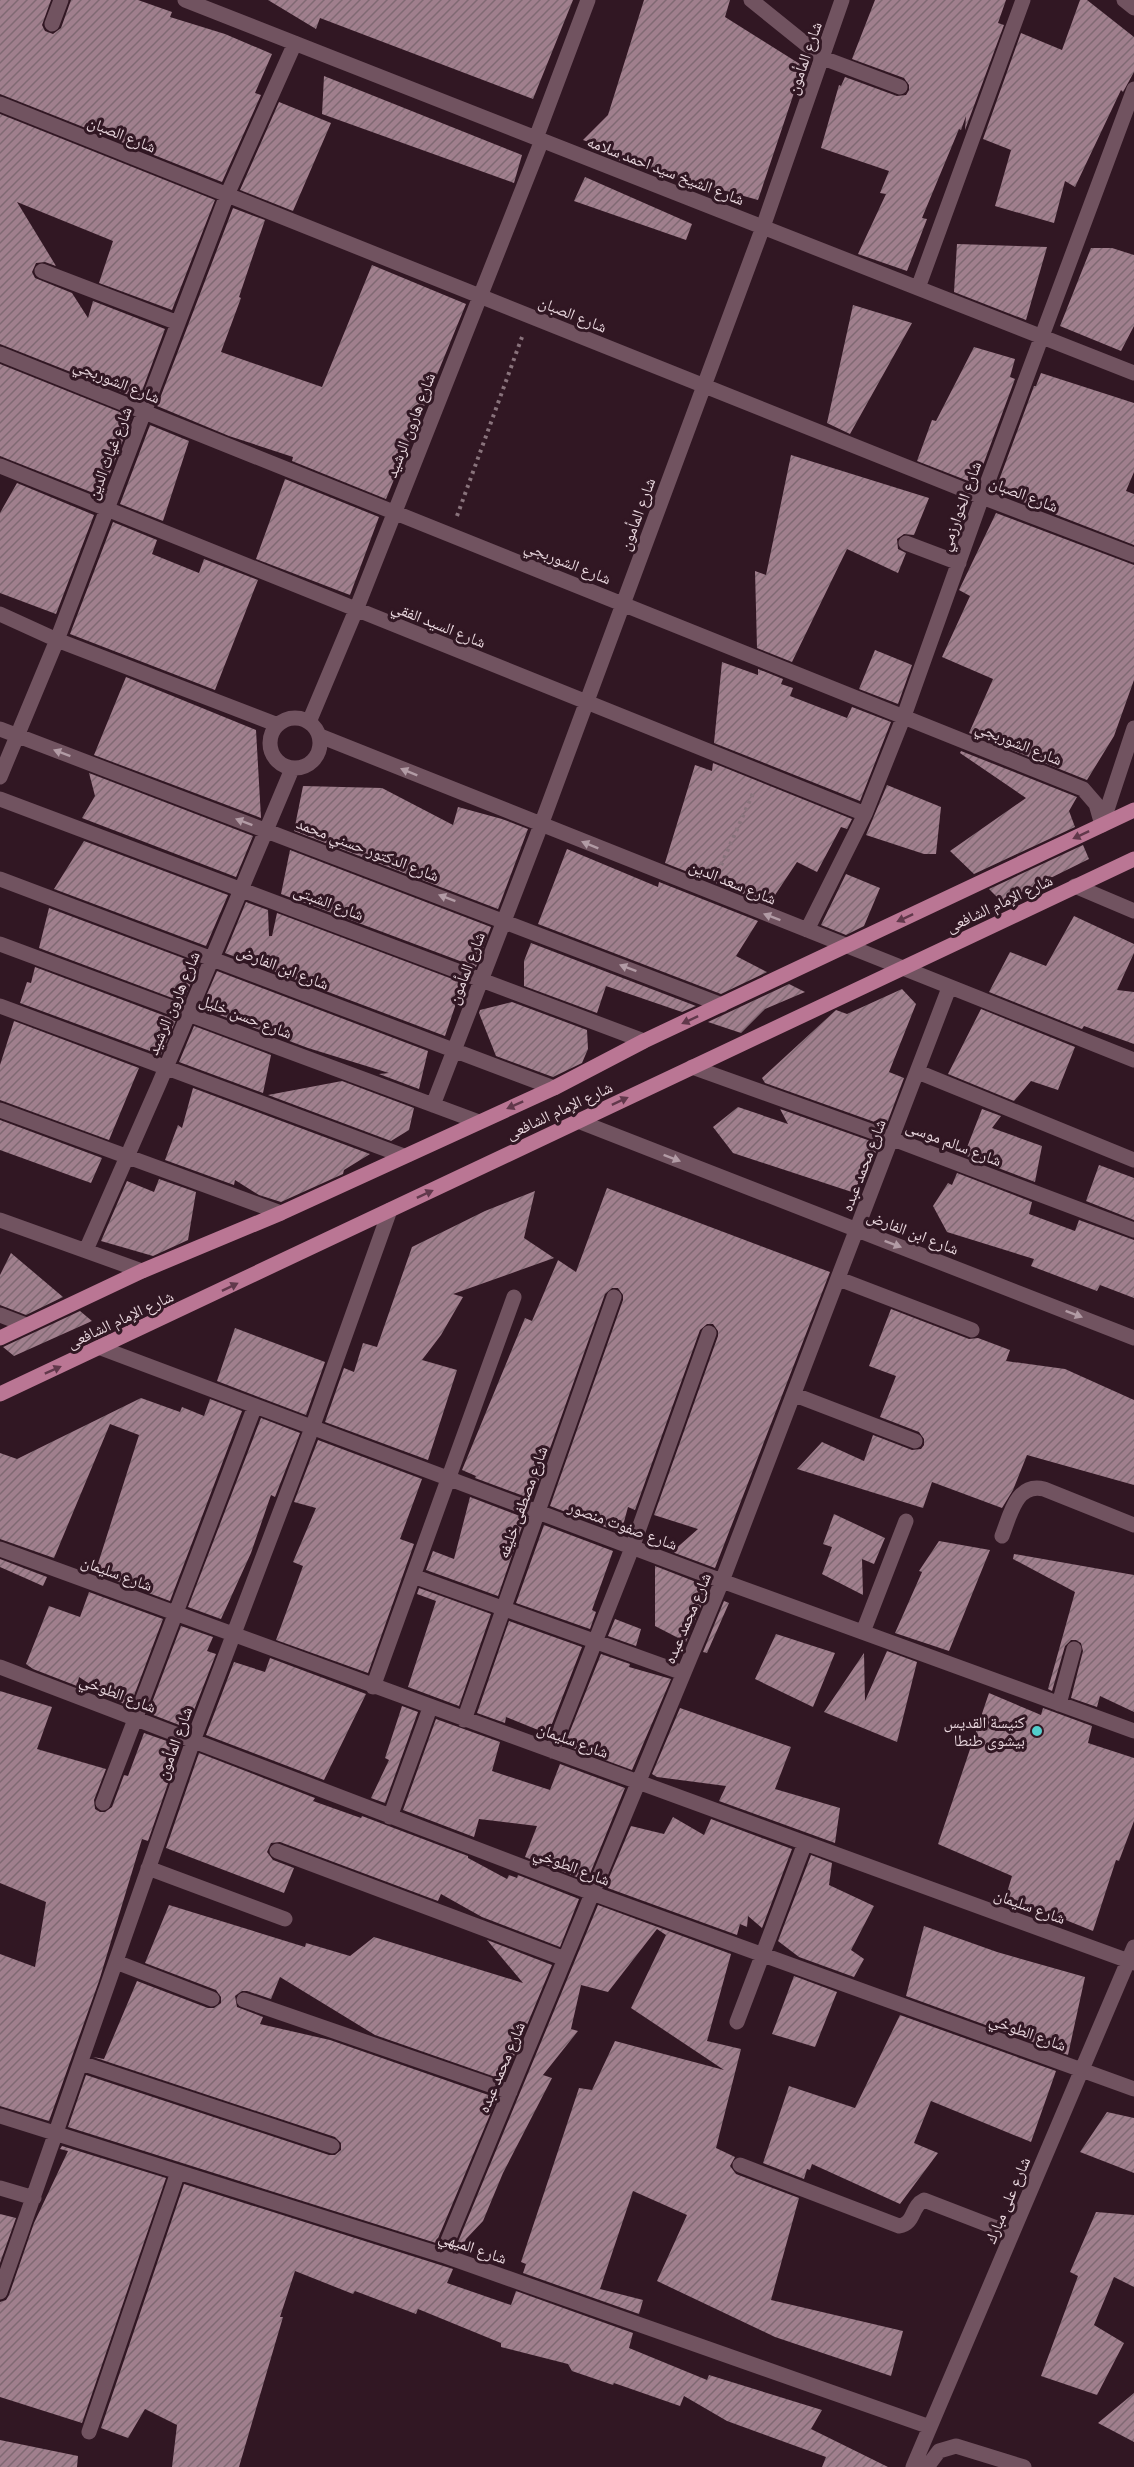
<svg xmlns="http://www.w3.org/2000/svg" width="1134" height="2467" font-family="'IBM Plex Sans','Noto Naskh Arabic',sans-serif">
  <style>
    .building { fill: url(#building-hatch) }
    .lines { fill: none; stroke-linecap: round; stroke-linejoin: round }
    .path { stroke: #89737c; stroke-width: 4; stroke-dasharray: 3 4.5; stroke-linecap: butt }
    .minor { stroke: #715360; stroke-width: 15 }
    .major { stroke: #ba7694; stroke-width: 15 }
    .oneway { fill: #b29ba5 }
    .oneway2 { fill: #61384b }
    .poi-dot { fill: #52cdcc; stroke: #311723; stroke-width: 2 }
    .labels { text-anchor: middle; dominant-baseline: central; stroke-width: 6; stroke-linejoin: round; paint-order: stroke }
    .street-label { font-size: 16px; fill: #e8d6dd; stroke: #311723 }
    .poi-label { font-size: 16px; fill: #e8d6dd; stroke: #311723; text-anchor: end }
  </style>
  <defs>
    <pattern id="building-hatch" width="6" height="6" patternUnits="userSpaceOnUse" patternTransform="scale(1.5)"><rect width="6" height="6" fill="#a07f8d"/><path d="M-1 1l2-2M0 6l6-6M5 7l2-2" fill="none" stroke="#806973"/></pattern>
  </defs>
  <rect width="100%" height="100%" fill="#311723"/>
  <path class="building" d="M0,0H51L42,25L45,31L53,34L61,28L71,0H138L172,12L170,17L225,34L272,54L255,93L261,95L222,182L0,94Z
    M268,0H573L533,99L320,18L316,29Z
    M644,0H730L725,17L803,66L758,200L623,162L597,151L599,146L583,140L608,115Z
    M875,0H1006L998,23L1004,25L965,130L966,116L961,130L959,129L922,218L927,219L907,271L858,254L886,194L880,193L889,171L821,148L839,85L841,86L845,77L897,96L906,95L909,90V85L904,78L852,59Z
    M1080,0H1087L1134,37V72L1123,92L1121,90L1075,187L1065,181L1054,223L995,206L1011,150L983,139L1021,33L1062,50Z
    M324,76L522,155L514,183L322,114Z
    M279,102L331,123L293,211L240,190Z
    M0,114L215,200L172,310L99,283L113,241L17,202L56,266L45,262L36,263L32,272L35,278L72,293L88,318L93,301L165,329L139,399L0,344Z
    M585,177L692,224L686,240L574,201Z
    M233,208L265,220L239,297L241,298L221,352L322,387L372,265L466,304L386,499L292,461L293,457L229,436L157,406Z
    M957,244L1047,247L1026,320L954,292Z
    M1091,248H1112L1134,255V326L1121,351L1060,326Z
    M853,305L912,323L850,434L827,423Z
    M974,347L1015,359L1010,377L1015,379L976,484L917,461L932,420L936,421Z
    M0,364L132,417L101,496L0,456Z
    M1041,373L1134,403V472L1126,491L1134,494V545L995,491L1034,386H1036Z
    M150,425L189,441L163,521L120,504Z
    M791,455L929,498L914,535L904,534L897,539L898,549L906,553L898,573L847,549L792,662L757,648L755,571L766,575Z
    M285,479L379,517L350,595L256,559Z
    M17,483L94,515L56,614L0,593V513Z
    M996,513L1134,565V680L1114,736L1087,780L969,733L993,679L942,657L970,596L959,590Z
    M113,522L157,540L152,554L199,573L204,559L258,580L215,690L70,634Z
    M875,650L912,665L898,704L859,689Z
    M722,662L758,675V669L783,679L781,684L793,688L790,696L847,718L852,707L891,722L860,801L714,743Z
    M126,677L256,730L261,818L94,755Z
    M961,751L1077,797L1069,811L1075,827L974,874L950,851L1026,798L960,753Z
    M713,763L852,819L847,829L841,827L817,872L797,862L769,904L665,863L695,765L712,771Z
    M89,773L253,836L236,877L82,818L95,796Z
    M887,785L941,807L936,854H924L866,835Z
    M303,786L382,788L453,825L458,807L502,819L528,829L498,909L294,831Z
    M84,841L228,895L206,946L54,889Z
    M1083,845L1089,859L1002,902L989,889Z
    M567,849L658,887L659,882L758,921L736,956L767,972L721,994L538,924Z
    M290,850L491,927L476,967L281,894Z
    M846,874L880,888L864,926L846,935L821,925Z
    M246,902L268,910L269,936H272L277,913L463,983L445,1036L225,953Z
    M49,908L199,964L183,1002L39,948Z
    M1074,916L1134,944V953L1117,990L1134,992V1044L1084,1026L1082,1029L989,992L1010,952L1046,966Z
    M531,943L696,1006L682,1012L606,986L597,1013L524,986V961Z
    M35,967L176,1020L161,1055L20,1003L27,982L31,983Z
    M217,971L428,1051L419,1089L379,1074L389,1073L308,1048L201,1008Z
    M789,984L805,992L765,1009L741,1033L708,1022Z
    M902,989L916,1004L889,1072L904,1078L886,1126L765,1083L762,1078L836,1010L847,1014Z
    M512,1002L587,1030L588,1049L582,1063L553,1077L496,1056L479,1013L480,1010Z
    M981,1009L1075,1047L1058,1090L1031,1081L1014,1101L948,1074Z
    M14,1021L139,1068L109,1140L0,1100V1065Z
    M194,1026L271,1055L263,1093L179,1062Z
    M342,1081L414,1108L409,1130L391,1141L268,1095Z
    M193,1088L370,1154L344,1170L343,1174L281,1202L259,1195L235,1180L234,1185L165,1160L178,1125L182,1128Z
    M738,1107L788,1124L780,1109L879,1144L858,1194L733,1153L713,1127Z
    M982,1109L1001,1116L992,1128L1042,1146L1035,1182L964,1155Z
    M0,1120L102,1158L91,1183L0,1150Z
    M1099,1165L1134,1178V1220L1086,1201Z
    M957,1173L1032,1202L1029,1214L1075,1231L1079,1220L1134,1240V1298L1100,1285L1097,1291L1031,1266L1034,1259L947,1232L933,1206L948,1183L952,1185Z
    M159,1179L196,1192L188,1240L153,1256L101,1241L127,1181L154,1192Z
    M607,1188L830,1272L715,1568L672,1552L698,1529L654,1515L718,1336V1331L713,1324H707L700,1330L635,1510L628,1507L621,1533L550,1506L623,1300V1295L618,1288H612L605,1294L532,1499L475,1478L476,1476L462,1470L525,1318L532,1321L558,1260L576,1272Z
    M535,1191L524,1238L554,1258L453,1294L463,1297L441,1335L422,1360L457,1370L428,1460L325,1422L344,1368L354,1372L363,1343L377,1347L412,1247L485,1211Z
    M11,1253L63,1297L26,1315L0,1305V1275Z
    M891,1309L969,1339L978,1338L1010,1350L1006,1361L1065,1369L1134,1400V1485L1027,1455L1013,1490L1002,1508L932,1482L923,1508L797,1469L822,1442L864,1461L873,1435L912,1450L921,1449L924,1445V1439L919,1432L880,1417L896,1376L869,1366Z
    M80,1311L92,1321L14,1356L3,1347Z
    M235,1328L325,1362L306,1415L217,1381Z
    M141,1398L180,1412L182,1407L204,1416L210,1399L242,1411L170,1601L95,1573L139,1435L110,1424L54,1558L0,1539V1453L17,1459Z
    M261,1418L300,1433L275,1497L271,1495L251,1553L221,1619L188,1607Z
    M318,1440L422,1479L400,1539L414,1544L368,1673L276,1640L303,1566L293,1562L316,1508L294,1502Z
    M470,1497L525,1518L498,1596L426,1570L433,1551L454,1559Z
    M834,1514L885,1538L874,1564L862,1559L863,1595L822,1574L832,1547L823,1544Z
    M544,1525L613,1551L592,1610L596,1612L590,1629L516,1603Z
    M939,1541L990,1550L949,1651L895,1633L922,1572L919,1571Z
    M1014,1554L1134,1575V1712L1100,1696L1097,1707L1071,1698L1083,1651L1081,1643L1076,1640H1071L1065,1646L1052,1691L1048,1689L1075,1592L1013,1559Z
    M0,1559L47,1577L43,1586L0,1567Z
    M655,1566L709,1587L686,1642L655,1626Z
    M419,1588L491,1614L459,1706L408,1687L436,1601L417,1594Z
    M89,1592L163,1619L130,1706L116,1701L79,1677L77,1686L33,1669L26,1664L49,1606L80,1617Z
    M724,1601L729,1603L707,1653L703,1652Z
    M615,1619L641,1629L636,1646L608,1636Z
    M509,1621L582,1647L548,1734L506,1717L505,1723L477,1713Z
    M181,1626L213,1637L207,1651L216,1654L187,1728L148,1713Z
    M776,1634L835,1653L813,1707L755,1679Z
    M887,1651L917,1662L897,1742L824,1712L864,1653L865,1701Z
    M601,1654L630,1664L629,1667L671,1679L632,1770L567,1746L569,1742L566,1741Z
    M270,1658L366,1694L324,1780L206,1735L234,1662L265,1672Z
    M0,1691L52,1707L37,1749L106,1769L94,1800L95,1809L100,1812H105L112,1807L124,1775L128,1776L144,1733L181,1746L148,1841L142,1839L99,1981L49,2121L0,2106V1954L35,1967L46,1902L0,1883Z
    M989,1693L1041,1715L1043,1708L1092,1726L1088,1743L1134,1758V1821L1119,1861L1116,1860L1093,1931L1006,1896L1012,1876L938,1844Z
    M402,1706L418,1712L385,1803L371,1798L389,1760L385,1758Z
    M680,1708L791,1747L775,1789L840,1808L835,1843L719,1801L726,1786L657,1777L652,1774Z
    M436,1719L500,1742L492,1771L550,1790L560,1764L625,1788L587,1881L525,1857L537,1826L479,1819L474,1837L403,1810Z
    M199,1753L315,1798L313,1801L361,1818L362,1816L468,1856V1858L507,1879L509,1875L517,1878L518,1875L579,1899L560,1947L482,1917L441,1894L438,1901L280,1842L271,1843L267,1852L273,1860L294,1868L284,1893L166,1848Z
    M673,1817L704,1835L711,1819L792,1849L762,1928L748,1916L747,1927L740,1924L737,1935L605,1887L631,1826L664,1834Z
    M811,1855L832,1863L829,1885L874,1906L851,1950L864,1959L854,1977L799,1957L778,1941Z
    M169,1905L305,1947L306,1943L350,1956L374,1937L523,1983L487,1940L552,1965L504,2080L375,2035L280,1977L271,1999L247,1991H242L235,1996L237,2007L263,2017L260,2024L330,2040L497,2098L436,2243L68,2127L86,2075L329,2155H335L341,2150V2143L335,2137L93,2057L104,2059L137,1981L208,2008H214L221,2003V1997L216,1990L145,1963Z
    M598,1905L731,1954L707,2041L741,2049L716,2148L735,2157L730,2166L736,2174L799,2198L771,2300L903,2331L891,2376L775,2337L657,2281L687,2215L633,2191L600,2289L643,2300L639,2314L523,2273L526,2264L521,2262L579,2088L592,2090L615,2041L724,2070L631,2008L666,1935L657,1929L608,1992L581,1985L571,2029L578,2031L543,2075L552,2078L503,2173L483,2221L466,2239L460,2251L455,2249Z
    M924,1926L997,1952L1085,1977L1068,2055L906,1996Z
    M794,1976L837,1992L815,2047L772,2034Z
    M900,2015L1056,2071L1031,2142L931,2101L914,2143L938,2153L900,2204L812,2164L810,2170L807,2169L804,2179L763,2163L789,2086L855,2108Z
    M1107,2112L1134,2118V2173L1080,2152Z
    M62,2146L166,2178L82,2423L0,2397V2302L6,2300L9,2295L34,2223L68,2151L60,2149Z
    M184,2184L453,2269L447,2283L511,2305L516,2291L633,2333L629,2348L707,2380L709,2375L822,2410L811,2429L888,2467H822L826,2457L727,2421L684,2396L680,2406L614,2383L613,2385L572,2371L568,2364L501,2347V2343L418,2309L416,2314L355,2291L353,2294L295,2271L280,2317H283L239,2467H172L177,2425L145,2409L128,2438L101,2428Z
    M1096,2212L1134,2215V2287L1114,2277L1094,2325L1124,2343L1097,2395L1041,2376L1078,2276L1070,2272Z
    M0,2214L16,2218L0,2263Z
    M1134,2393V2442L1098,2423Z
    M0,2440L78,2456L77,2467H0Z"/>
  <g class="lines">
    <path class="path" d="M457,516L522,337
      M718,872L754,791"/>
    <path class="minor" d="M185,0L1134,373
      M751,0L823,58L900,87
      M1124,0L1134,8
      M52,24L61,0
      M0,104L982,497L1134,555
      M536,138L588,0
      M42,271L178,323
      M918,288L1023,0
      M0,354L1083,789L1096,804L1102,825
      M0,466L865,814
      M906,543L959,563
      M0,614L57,640L278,725
      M270 743a25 25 0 1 1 50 0a25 25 0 1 1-50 0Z
      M309,722L356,610L542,140
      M0,729L722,1005
      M320,736L1134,1060
      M0,777L57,640L227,195L295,43
      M0,799L644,1041
      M1102,825L1134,728
      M0,879L554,1088
      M1075,886L1134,911
      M807,930L865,814L904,716L982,497L1134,89
      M0,944L479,1122
      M0,1006L404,1156
      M692,1067L893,1139L1134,1230
      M918,1072L1134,1160
      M433,1105L541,825L763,227L842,0
      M0,1110L281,1213
      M578,1121L1134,1338
      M0,1220L142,1271
      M86,1250L159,1084L292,769
      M839,1279L972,1330
      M0,1315L26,1325
      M101,1348L722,1581L1134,1731
      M795,1395L915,1441
      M1002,1536C1010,1516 1016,1482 1044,1489L1134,1525
      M0,1549L1134,1963
      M413,1576L683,1673
      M863,1632L906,1521
      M0,1667L592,1893L1134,2089
      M373,1687L514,1297
      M1059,1704L1074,1649
      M464,1720L614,1297
      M552,1751L632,1548L709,1333
      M103,1803L255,1406
      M390,1817L430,1708
      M277,1851L565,1959
      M148,1868L285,1919
      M116,1962L212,1999
      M244,2000L510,2092
      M737,2022L805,1843
      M81,2063L332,2146
      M0,2116L442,2255L930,2427
      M740,2165L899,2226C915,2224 911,2206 924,2200L1012,2234
      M0,2188L34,2198
      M442,2255L722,1581L949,988
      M0,2292L193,1741L312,1428L390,1210
      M89,2432L178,2172
      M913,2467L1134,1947
      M927,2467L939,2451L956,2446L1024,2467"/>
    <path class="major" d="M0,1338L142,1271L281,1213L554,1088L644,1041L1134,810
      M0,1394L1134,859"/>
  </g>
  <defs><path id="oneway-solid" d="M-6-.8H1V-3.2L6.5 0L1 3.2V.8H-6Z" transform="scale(1.5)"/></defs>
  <g class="oneway">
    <use href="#oneway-solid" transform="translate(62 753) rotate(-159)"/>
    <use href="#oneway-solid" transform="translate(409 772) rotate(-158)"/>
    <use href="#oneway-solid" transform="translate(244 822) rotate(-159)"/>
    <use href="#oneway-solid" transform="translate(590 845) rotate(-158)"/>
    <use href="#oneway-solid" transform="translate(447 898) rotate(-159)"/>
    <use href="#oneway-solid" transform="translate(772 917) rotate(-159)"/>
    <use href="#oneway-solid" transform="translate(628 968) rotate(-159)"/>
    <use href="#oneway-solid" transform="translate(672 1158) rotate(21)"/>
    <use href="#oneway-solid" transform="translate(893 1244) rotate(21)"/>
    <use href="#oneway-solid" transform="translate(1074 1314) rotate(21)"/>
  </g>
  <g class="oneway2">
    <use href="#oneway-solid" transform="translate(1081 835) rotate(155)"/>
    <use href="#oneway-solid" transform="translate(905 918) rotate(155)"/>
    <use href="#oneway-solid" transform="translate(690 1020) rotate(155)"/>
    <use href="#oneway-solid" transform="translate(620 1101) rotate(-25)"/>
    <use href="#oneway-solid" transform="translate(515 1105) rotate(156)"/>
    <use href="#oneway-solid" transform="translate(425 1194) rotate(-25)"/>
    <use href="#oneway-solid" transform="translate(230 1287) rotate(-26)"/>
    <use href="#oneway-solid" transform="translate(53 1370) rotate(-24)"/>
  </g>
  <circle class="poi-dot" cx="1037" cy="1731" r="6"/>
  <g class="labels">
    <g class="street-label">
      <text transform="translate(804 58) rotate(-71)">شارع المأمون</text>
      <text transform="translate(122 134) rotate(22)">شارع الصبان</text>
      <text transform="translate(666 170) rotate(21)">شارع الشيخ سيد احمد سلامه</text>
      <text transform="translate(573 314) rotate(22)">شارع الصبان</text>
      <text transform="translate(117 381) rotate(22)">شارع الشوربجي</text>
      <text transform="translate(410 425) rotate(-69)">شارع هارون الرشيد</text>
      <text transform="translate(109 453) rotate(-69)">شارع غياث الدين</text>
      <text transform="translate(1024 494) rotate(21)">شارع الصبان</text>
      <text transform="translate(960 506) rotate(-70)">شارع الخوارزمي</text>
      <text transform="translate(637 514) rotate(-70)">شارع المأمون</text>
      <text transform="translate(568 562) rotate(22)">شارع الشوربجي</text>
      <text transform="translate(439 624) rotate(22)">شارع السيد الفقي</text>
      <text transform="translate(1019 743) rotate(22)">شارع الشوربجي</text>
      <text transform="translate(368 849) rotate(21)">شارع الدكتور حسني محمد</text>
      <text transform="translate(733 882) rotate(22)">شارع سعد الدين</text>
      <text transform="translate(329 902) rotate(21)">شارع الشبتى</text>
      <text transform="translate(999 903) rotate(-25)">شارع الإمام الشافعى</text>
      <text transform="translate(283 967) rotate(21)">شارع ابن الفارض</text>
      <text transform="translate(466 968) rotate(-69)">شارع المأمون</text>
      <text transform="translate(173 1003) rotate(-67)">شارع هارون الرشيد</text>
      <text transform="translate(246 1016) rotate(21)">شارع حسن خليل</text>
      <text transform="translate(559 1110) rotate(-25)">شارع الإمام الشافعى</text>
      <text transform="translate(954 1143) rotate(21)">شارع سالم موسى</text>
      <text transform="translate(863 1165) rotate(-69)">شارع محمد عبده</text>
      <text transform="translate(913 1232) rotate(21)">شارع ابن الفارض</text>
      <text transform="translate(120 1319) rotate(-25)">شارع الإمام الشافعى</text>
      <text transform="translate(522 1502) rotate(-70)">شارع مصطفى خليفه</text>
      <text transform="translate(623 1525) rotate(20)">شارع صفوت منصور</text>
      <text transform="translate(117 1573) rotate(20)">شارع سليمان</text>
      <text transform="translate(687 1618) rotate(-67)">شارع محمد عبده</text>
      <text transform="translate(118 1693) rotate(21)">شارع الطوخي</text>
      <text transform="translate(573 1740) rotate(20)">شارع سليمان</text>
      <text transform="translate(174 1743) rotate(-70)">شارع المأمون</text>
      <text transform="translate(572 1866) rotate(21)">شارع الطوخي</text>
      <text transform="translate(1030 1906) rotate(20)">شارع سليمان</text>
      <text transform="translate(1028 2032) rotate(20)">شارع الطوخي</text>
      <text transform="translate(501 2067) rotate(-67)">شارع محمد عبده</text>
      <text transform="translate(1007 2200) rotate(-67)">شارع على مبارك</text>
      <text transform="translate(473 2247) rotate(19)">شارع الميهي</text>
    </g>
    <g class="poi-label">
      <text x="1025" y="1722">كنيسة القديس<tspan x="1025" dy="18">بيشوى طنطا</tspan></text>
    </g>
  </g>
</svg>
